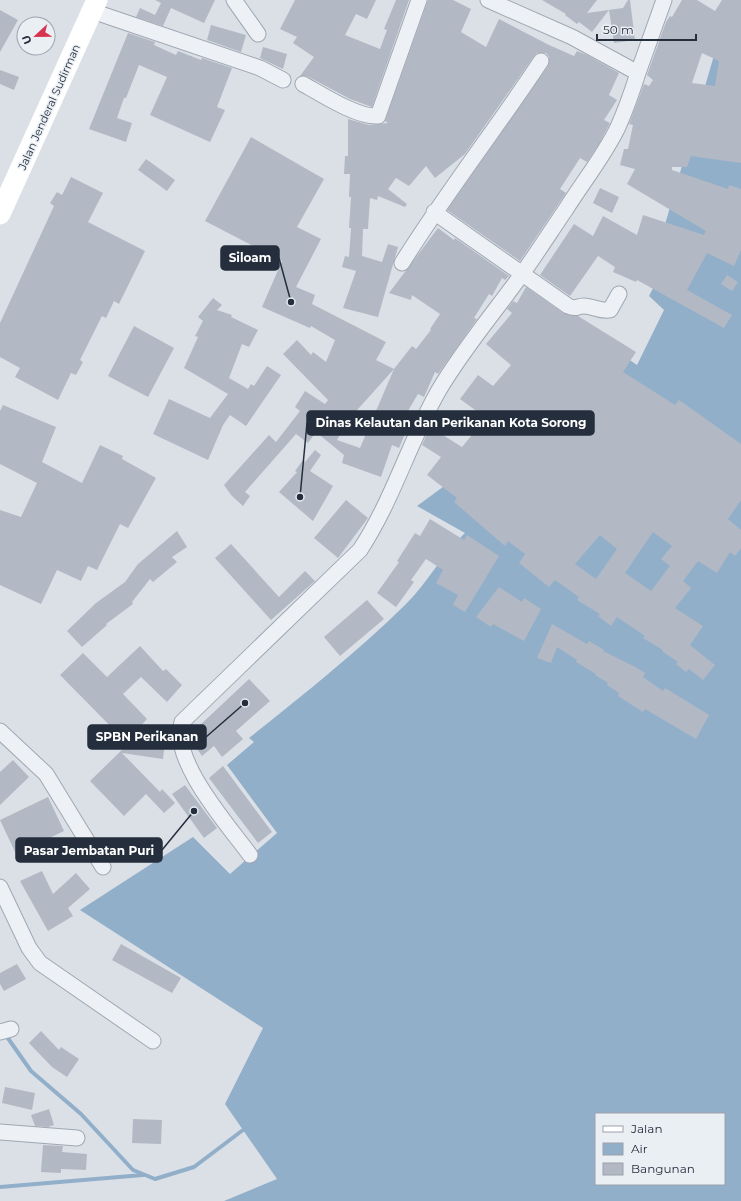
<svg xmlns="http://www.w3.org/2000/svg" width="741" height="1201" font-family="Montserrat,sans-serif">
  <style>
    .water { fill: #92afca; fill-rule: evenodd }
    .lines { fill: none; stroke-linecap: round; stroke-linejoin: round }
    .stream { stroke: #92afca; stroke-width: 4 }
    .building { fill: #b2b9c4; fill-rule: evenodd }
    .minor-casing { stroke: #a0a7b1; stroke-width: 17 }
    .minor { stroke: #edf0f5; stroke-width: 15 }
    .secondary { stroke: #fff; stroke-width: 21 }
    .labels { text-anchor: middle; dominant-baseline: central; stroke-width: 3; stroke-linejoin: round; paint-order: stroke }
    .street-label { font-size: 11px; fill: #242e3d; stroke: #eaeff4 }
    .leader { fill: none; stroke: #242e3d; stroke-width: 1.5 }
    .callout-dot { fill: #242e3d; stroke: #eaeff4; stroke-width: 1.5 }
    .callout { fill: #242e3d; stroke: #242e3d; stroke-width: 1.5 }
    .callout-label { font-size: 12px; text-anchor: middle; font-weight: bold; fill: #fff }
  </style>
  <rect width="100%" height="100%" fill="#dbe0e7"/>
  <path class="water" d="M730,0H741V1201H224L277,1179L225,1104L263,1028L80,910L193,837L230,874L277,833L227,765L254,742L249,738C303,695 356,653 405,605C427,584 441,555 465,533L417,506L462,473L569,319L637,365L664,310L649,296L678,240L664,228ZM596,1114H724V1184H596Z"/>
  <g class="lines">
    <path class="stream" d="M5,1034L31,1071L81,1114L133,1170L155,1179L194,1167L243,1130
      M0,1187L143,1175"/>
  </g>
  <path class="building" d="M155,0H215L204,23L171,8L163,26L136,17L140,8L155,15L161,3Z
    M295,0H376L367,19L356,14L345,35L380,49L387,30L384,29L396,0H409L372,107L350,99L307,76H300L314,57L293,43L297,37L280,29Z
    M428,0H453L471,9L461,32L486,47L499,19L549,45L574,56L577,51L587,55L619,73L609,95L617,100L604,120L610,123L599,144L587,162L580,158L560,189L566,193L520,261L447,210L548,66L549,57L546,53H537L534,56L465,154L435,178L426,166L409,186L396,178L388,189L407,204L405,207L378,196L377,200L370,198L368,229H363L362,256L382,262L388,244L398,247L378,317L343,308L356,271L342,267L345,256L349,257L351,228H349L351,197H349L350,174H344L345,156H348V119L369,125L388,123L385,121Z
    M542,0H597L587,13L623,8L628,0H630L635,40L614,43L609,10L592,32L579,22L577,24L565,15L566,14Z
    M682,0H697L715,11L722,0H741V163L691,156L687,167H672V170L728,189L729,185L741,189V250L734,266L707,253L687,290L732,315L724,328L637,280L636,282L613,272L615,267L598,256L570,296L540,275L574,224L593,236L603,216L637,235L643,215L704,235L706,231L627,184L635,169L620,165L624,149H628L633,125L629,124L644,84L649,86L653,80L647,75L666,22L670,16L672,17ZM702,53L719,61L715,86L692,83Z
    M0,10L18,20L0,52Z
    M211,25L246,35L241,52L207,40Z
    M128,33L155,42L154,45L176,55L178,51L201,60L202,58L232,68L217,107L225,110L210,142L150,115L167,77L139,65L126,98H124L117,118L132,123L126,142L89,129Z
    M263,47L287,54L283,69L260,58Z
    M0,70L19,77L14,90L0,84Z
    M251,137L324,179L297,227L321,239L296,287L315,295L312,304L386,342L376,360L394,369L350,418L337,440L360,448L394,369L412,346L416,349L431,330L430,329L440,314L412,295L411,300L389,293L438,228L454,240L455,238L509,276L505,280L502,278L492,296L489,294L474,318L477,319L438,374L435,372L424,397L418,394L399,426L407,429L399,448L392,445L381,477L342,463L344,455L316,432L308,443L296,434L245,492L250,496L243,506L231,495L224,485L269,435L276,442L300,411L295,407L305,391L325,404L328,400L283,354L297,340L311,355L313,352L326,362L335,340L311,326L310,328L262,307L282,261L205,221Z
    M146,159L175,180L167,191L138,170Z
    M71,177L103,193L88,222L145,251L119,304L114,301L106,318L102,316L80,360L83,362L76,375L71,373L58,400L15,377L20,368L0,357V323L54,206L50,203L57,192L62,195Z
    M600,188L619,197L612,213L593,203Z
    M727,275L738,282L732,291L721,284Z
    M526,287L563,313L578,316L636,352L623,372L675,405L679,400L741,444V500L728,519L741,530V548L735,556L730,552L717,573L698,561L683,581L691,588L675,608L703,626L690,645L715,665L703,680L689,669L686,672L676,664L678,662L662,651L663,650L643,638L645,636L617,617L611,626L598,616L600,614L577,600L579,597L555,580L549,587L519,563L525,554L508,541L505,546L454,502L457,498L427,475L441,457L422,445L430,427L462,447L486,418L460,399L478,375L493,386L511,365L486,344L512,313L507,309L513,301L517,303ZM653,532L672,546L661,559L670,566L651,591L625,573ZM600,535L617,549L596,579L575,564Z
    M213,298L222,305L217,310L232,315L231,317L258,330L249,347L242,344L229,378L248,389L251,384L254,386L267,366L281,375L246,426L230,415L223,425L208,460L153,434L169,399L210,418L228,394L184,368L198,337L195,336L203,321L198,317Z
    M134,326L174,348L148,397L108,376Z
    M3,405L56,427L42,462L82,483L100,445L123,456L122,459L156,478L128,528L120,524L97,570L88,566L81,581L57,570L41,604L0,585V510L21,517L37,483L0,464V411Z
    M315,450L321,455L310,471L333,486L313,521L279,492L297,472L295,471L303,460L305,462Z
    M346,500L368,518L338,558L314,538Z
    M430,519L464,540L467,535L499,556L465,612L453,605L458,595L436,583L443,570L426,559L411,580L414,582L396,607L377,593L399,562L397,561L415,533L420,536Z
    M177,531L187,547L172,557L177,562L153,582L150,579L132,602L133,604L106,624L107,625L82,647L67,631L96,603L125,582L138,564Z
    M231,544L279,597L305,571L315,581L271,620L215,558Z
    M499,587L522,602L524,598L541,609L524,641L493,624L491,627L476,617Z
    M367,600L384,619L340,656L324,637Z
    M552,624L587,644L589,641L604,650L603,651L635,667L645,673L643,677L663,691L665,688L709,715L696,739L645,709L643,712L618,696L619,693L607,685L608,683L595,675L596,674L576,662L577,660L557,647L551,663L537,658Z
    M140,646L163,671L166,669L182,685L167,702L141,677L123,694L147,719L136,731L166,735L163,759L122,753L160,792L162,789L175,803L164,813L146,794L124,816L90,781L128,744L60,675L83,653L107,677Z
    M249,679L270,701L236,731L243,739L222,757L214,746L202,756L190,739L201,731L198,727Z
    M13,760L29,777L0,805V772Z
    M223,766L272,832L258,843L209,778Z
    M185,785L217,828L204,838L172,794Z
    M48,797L64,831L16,854L0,820Z
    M42,871L53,894L76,873L90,889L68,908L73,916L48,931L20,881Z
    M121,944L181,978L172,993L112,960Z
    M17,964L26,979L4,991L0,984V973Z
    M41,1031L59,1050L61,1047L79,1059L67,1077L52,1067L29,1043Z
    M5,1087L35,1093L32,1110L2,1103Z
    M49,1109L54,1125L48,1127L35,1126L31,1115Z
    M133,1119L162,1120L161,1144L132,1143Z
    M43,1145L63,1146L62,1152L87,1154L86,1170L61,1169V1173L41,1172Z"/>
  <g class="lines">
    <g class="minor-casing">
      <path id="minor" d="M234,0L258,34
        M92,11L260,68L283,80
        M638,73L664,0
        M303,84C321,94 358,118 378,116L419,0
        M434,212L568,306C577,310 576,306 584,306C593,306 600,312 610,310L619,294
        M402,263C445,194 496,129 541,61
        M0,731L46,774L103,867
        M250,855C229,826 169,759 182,722L360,550C393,500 409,442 439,390C463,349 494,313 522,274C537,253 551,231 566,209C583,182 604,156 618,127C626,109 632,92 638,73L572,37L488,0
        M0,887L29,948L40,963L153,1041
        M0,1032L11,1029
        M0,1132L77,1138"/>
    </g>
    <use href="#minor" class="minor"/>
    <path class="secondary" d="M0,214L97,0"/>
  </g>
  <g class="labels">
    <g class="street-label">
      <text transform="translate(49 107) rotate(-66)">Jalan Jenderal Sudirman</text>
    </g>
  </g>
  <path class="leader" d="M291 302L279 258M300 497L307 423M245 703L206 737M194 811L162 850"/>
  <g class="callout-dot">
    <circle cx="291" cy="302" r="4"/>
    <circle cx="300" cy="497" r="4"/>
    <circle cx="245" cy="703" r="4"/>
    <circle cx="194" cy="811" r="4"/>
  </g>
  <g class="callout">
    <rect x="221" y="246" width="58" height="24" rx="4"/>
    <rect x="307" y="411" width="287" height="24" rx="4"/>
    <rect x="88" y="725" width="118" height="24" rx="4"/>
    <rect x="16" y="838" width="146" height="24" rx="4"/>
  </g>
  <g class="callout-label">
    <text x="250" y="262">Siloam</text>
    <text x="451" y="427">Dinas Kelautan dan Perikanan Kota Sorong</text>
    <text x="147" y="741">SPBN Perikanan</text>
    <text x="89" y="855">Pasar Jembatan Puri</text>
  </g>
  <rect x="595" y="1113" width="130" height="72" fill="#eaeff4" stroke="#9ba2ab"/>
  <rect x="603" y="1126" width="20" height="6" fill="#ffffff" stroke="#9ba2ab"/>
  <text x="631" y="1133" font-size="12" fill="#242e3d">Jalan</text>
  <rect x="603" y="1143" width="20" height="12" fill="#92afca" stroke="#9ba2ab"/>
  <text x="631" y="1153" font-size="12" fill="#242e3d">Air</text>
  <rect x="603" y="1163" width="20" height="12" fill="#b2b9c4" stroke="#9ba2ab"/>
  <text x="631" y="1173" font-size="12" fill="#242e3d">Bangunan</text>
  <g transform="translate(36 36) rotate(248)"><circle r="19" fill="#eaeff4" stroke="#9ba2ab"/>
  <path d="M0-3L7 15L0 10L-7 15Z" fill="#d73451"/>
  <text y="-6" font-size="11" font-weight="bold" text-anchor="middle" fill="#242e3d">U</text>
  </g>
  <path d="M597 34v6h99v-6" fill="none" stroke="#242e3d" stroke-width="2"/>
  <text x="603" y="34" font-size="12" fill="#242e3d" stroke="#eaeff4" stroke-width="3" paint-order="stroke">50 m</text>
</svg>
